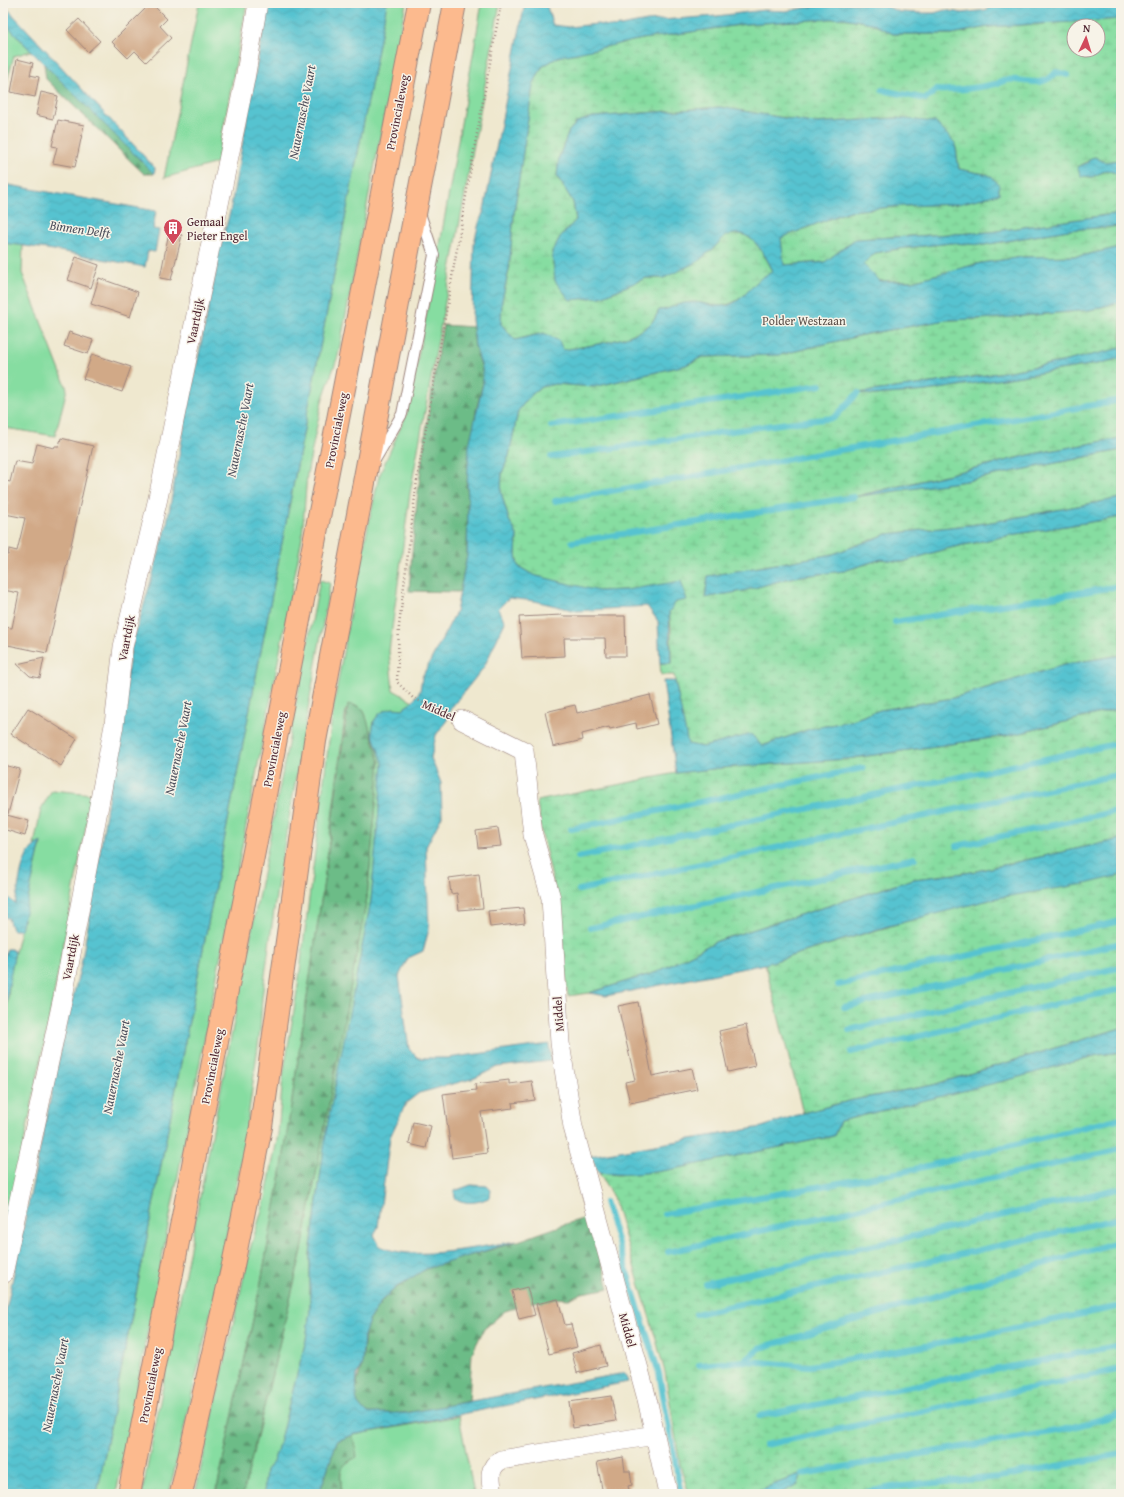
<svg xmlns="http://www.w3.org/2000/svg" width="1124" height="1497" font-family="'Gentium Book Plus',serif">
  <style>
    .green { fill: #86dda1; stroke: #687e66 }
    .forest { fill: url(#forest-firs); stroke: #5b6e59 }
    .wetland { fill: url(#wetland-marsh); stroke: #687e66; fill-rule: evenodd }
    .water { fill: url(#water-waves); stroke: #50717e }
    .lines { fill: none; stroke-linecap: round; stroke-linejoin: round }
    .stream { stroke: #57c3d0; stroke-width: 6 }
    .building { fill: #d1a987 }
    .service-casing { stroke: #9c847d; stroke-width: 12 }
    .minor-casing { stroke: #9c847d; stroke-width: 20 }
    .trunk-casing { stroke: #9c847d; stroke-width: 24 }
    .path { stroke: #9c847d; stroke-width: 2.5; stroke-dasharray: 1 3; stroke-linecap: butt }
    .service { stroke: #fff; stroke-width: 10 }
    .minor { stroke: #fff; stroke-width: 19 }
    .trunk { stroke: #fcba8e; stroke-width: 22 }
    .labels { text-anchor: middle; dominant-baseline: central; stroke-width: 3; stroke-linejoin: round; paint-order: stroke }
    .street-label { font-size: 12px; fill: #4a1f2b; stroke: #f7f3e8 }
    .poi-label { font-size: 12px; fill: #4a1f2b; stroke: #f7f3e8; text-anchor: start }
    .park-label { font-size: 12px; fill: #594e48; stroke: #f7f3e8 }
    .water-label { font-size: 13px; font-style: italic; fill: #4e505d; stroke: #f7f3e8 }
  </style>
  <defs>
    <pattern id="forest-firs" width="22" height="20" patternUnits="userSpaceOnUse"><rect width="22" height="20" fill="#6cbc87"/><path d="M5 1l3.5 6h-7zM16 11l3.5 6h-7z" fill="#5b986f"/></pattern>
    <pattern id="wetland-marsh" width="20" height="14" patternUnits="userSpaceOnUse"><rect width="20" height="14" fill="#86dda1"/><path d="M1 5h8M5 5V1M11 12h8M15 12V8" fill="none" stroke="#75bd8b"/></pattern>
    <pattern id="water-waves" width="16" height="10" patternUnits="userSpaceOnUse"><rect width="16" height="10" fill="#57c3d0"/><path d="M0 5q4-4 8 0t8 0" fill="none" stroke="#4da7b3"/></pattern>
  </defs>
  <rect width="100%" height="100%" fill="#f7f3e8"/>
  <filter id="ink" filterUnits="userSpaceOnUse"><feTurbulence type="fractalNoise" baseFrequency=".025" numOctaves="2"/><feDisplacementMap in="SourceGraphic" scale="8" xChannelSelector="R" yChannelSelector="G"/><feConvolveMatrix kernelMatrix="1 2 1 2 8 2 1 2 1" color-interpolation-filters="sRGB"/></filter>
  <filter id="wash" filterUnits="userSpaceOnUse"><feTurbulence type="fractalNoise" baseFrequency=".012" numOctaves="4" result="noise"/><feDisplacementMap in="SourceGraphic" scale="16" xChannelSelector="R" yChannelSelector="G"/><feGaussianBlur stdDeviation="0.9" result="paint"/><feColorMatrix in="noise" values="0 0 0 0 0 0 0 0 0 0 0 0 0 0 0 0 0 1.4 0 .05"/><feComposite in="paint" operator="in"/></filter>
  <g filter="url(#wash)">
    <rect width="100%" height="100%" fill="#efe8cf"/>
    <path class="green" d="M199,3H247L217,163L164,178Z
      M387,3H406L338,356L322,401L307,474L302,538L116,1494H97Z
      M482,3H500L410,493L389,651L393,690L413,701L403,709L393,708L379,714L374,721L372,733L383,763L371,900L326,1132L310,1254V1310L306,1340L277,1451L273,1462L266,1470L264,1494H243L302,1250L367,898L380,762L346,709L324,881L282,1168L261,1282L216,1494H195L250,1249L266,1197L278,1134L283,1076L298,986L333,709L354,591L379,476L407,413L440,244Z
      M3,21L31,51L14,56L3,94Z
      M3,243L23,245L22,273L67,389L55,436L5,428L3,437Z
      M320,580L330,583L278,881L262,997L260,1031L244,1147L214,1298L169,1494H142Z
      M52,790L92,794L49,1020L3,1246V1043L5,1041L7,1034L6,1022L10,973L41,843L34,845L41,809Z
      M459,1416L474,1494H341C342,1473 335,1468 356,1457L353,1435Z"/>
    <path class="forest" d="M44,64L154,174H144L46,79Z
      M443,325L473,327L475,346L482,368L483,383L476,411L467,484L468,501L467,555L460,592L409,591C415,502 427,413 443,325Z
      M348,704L358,706L364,710L380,762L367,898L302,1250L243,1494H216L261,1282L282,1168L324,881Z
      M589,1217L609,1288L582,1293L569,1299L556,1298L546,1303L537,1301L505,1311L484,1329L472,1353L469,1401C450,1405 377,1422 362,1410C350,1400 359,1376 362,1364C365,1347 362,1332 371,1317C378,1304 387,1294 399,1286C408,1280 418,1272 427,1269C451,1259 478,1254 503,1246C532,1237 559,1225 589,1217Z
      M353,1435L357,1457C335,1468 342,1473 341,1494H319L337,1441Z"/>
    <path class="wetland" d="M844,18L871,23L893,34H952L988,27L1121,19V160L1104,162L1095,157L1078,167L1081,176L1092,177L1107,170L1121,175V213L990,232L855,239L825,262L783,265L781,238L849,211L903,206L958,204L989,175L959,169L955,143L897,118L813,123L720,107L593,117L577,122L569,131L559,157L557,176L573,202L576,220L560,237L552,252L555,281L601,297L646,278H664L712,250L725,236C729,235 736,233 741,234C756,237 766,259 773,271C769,274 763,276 760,279C751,287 745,297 734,302C713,312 705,299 686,303C675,304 670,310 659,310C657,313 656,318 653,321C639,340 586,346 563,350L544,333L515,340L501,324L502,300L509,270L514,213L533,84L542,67L558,57L587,50L642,39L746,24ZM1074,26H1098V50H1074Z
      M1121,226V247L1080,256L1023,257L981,263L912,281H880L863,264L875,253L897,249L951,243L984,245L1068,230Z
      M1121,302V348L1115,350L1062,362L974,377L860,393L873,395L926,391L1097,364L1121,358V438L1038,453L861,495L966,481L1121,450V498L986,523L887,534L833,554L708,576L705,597L743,591L794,577L844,571L881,559L903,562L945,549L1011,535L1121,517V655L1067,664L953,698L880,710L850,721L810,729L762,746L751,735L703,747L687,744L674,675H661L660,663H671V628L669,612L676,602L626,590L599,591L573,586L533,575L518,566L516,555L517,535L509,520L501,492L502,473L509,456L518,411L529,397L541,387L555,384L594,387L686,365L702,357L779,355L867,334L946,320L1001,318L1090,310Z
      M1121,708V839L972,872L914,879L717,941L657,972L589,993L568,996L559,908L541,830L537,801L676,773L721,768L847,759L1012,735Z
      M1121,875V1028L933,1085L853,1100L803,1113L765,964C841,941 918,916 996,898C1037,889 1080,885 1121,875Z
      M1121,1052V1494H779L798,1484L801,1475L748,1494H689L680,1465L665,1372L651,1322L613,1197L599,1173L618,1175L661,1171L834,1136L840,1121L1098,1055Z"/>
    <path class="water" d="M268,3H387L97,1494H3V1325L64,1034L81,965L93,898L131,649L166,529L187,412L218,262L215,261L218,245H221L230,212Z
      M525,3H547V7L553,25L569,27L597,24L615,27L647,21L717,16L764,10L785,11L836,3H878L900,12L920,13H934L945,10L962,13L985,10L1002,3H1121V19L988,27L952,34H893L871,23L844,18L746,24L642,39L558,57L542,67L533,85L514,213L509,270L502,300L501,324L515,340L544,333L559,341L563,350C586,346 639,340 653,321C656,318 657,313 659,310C670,310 675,304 685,303C705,299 718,313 737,301C746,295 752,286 760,279C763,276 769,274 773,271C767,259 756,237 741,234C736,233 729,235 725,236L712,250L697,262L664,278H646L601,297L570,300L555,281L552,252L560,237L576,220L573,202L557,176L559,157L569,131L577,122L593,117L720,107L813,123L897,118L935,122L955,143L959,169L989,175L999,184V194L958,204L903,206L849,211L781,238L784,265L825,262L855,239L990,232L1121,213V226L1068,230L984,245L951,243L897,249L875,253L863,264L880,281H912L981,263L1023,257L1080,256L1121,247V302L1090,310L1001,318L946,320L867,334L779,355L702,357L686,365L594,387L555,384L541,387L529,397L518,411L509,456L502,473L501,492L509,520L517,535L516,555L518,566L533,575L599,591L626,590L681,581L687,600L676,602L669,612L671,663H660L658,621L647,606L577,611L535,601L509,598L498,609L505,622L484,667L451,708L447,720L436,735L431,758L441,783L442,816L426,847L429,929L423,951L408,958L399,976L409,1049L418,1058H448L549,1044L551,1061L497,1067L475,1078L419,1093L406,1103L390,1137L378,1227L374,1235L380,1246C413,1263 480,1246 517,1241L426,1269L398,1286L382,1300L370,1318L364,1336L362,1364L357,1375L356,1396L358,1404L363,1410L369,1413H406L625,1373L628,1382L353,1435L337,1441L319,1494H264L266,1470L273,1462L277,1451L306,1340L310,1310V1254L326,1132L371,900L383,763L372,733L374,721L379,714L386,710L393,708L403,709L413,701L420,691L422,677L456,612L467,555L468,501L467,484L469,445L483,383L482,368L475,346L472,319L474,243L479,223L484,210Z
      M3,4L155,168L154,174L31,51L3,21Z
      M1095,157L1104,162L1121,160V175L1107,170L1092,177L1081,176L1077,167L1087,163L1091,158Z
      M3,184L156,211L153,229L159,230L155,252L148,251L145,267L54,250L3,243Z
      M1121,348V358L1097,364L926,391L873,395L858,393L974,377L1062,362Z
      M1121,438V450L966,481L854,497L1038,453Z
      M1121,498V517L1011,535L945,549L903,562L881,559L844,571L794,577L743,591L705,598L708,576L833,554L887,534L986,523Z
      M1121,655V708L1012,735L847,759L721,768L676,773L663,681H675L688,744L703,747L751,734L762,746L810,729L850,721L880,710L953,698L1067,664Z
      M1121,839V875L1085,884L997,898L885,927L765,964L606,996L589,993L657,972L717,941L914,879L972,872Z
      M41,842L21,930H12L8,918L3,917V892L15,904C20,884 20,851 41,842Z
      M7,949H11L15,952C10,975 6,999 6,1022C6,1029 9,1038 3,1043V961Z
      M1121,1028V1052L1098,1055L1012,1079L840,1121L834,1136C795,1144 756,1152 717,1160C679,1168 639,1178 599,1173L590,1156L762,1127L803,1113L853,1100L933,1085Z
      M471,1185L487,1186L491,1190L490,1197C479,1203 465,1205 455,1198L454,1191Z
      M802,1474L798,1484L779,1494H748Z"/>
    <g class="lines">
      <path class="stream" d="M882,90L926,99L936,90C955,91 976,88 995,84C999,84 1003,80 1007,80C1025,78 1042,90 1056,72L1068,75
        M1118,103H1121
        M1118,135H1121
        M551,426L821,385
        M551,457L787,423L834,418L858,393
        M555,501L1121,400
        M572,542L854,497
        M895,622L1121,586
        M571,829L863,768
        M957,846L1121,810
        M578,857L1121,743
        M579,890L1121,774
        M590,928L915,858
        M838,985L1121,921
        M844,1007L1121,943
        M849,1030L1121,967
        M851,1052L1121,989
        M605,1202L659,1373L681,1494
        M664,1214L907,1171L1121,1118
        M1121,1241L760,1348L745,1361L810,1366L943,1343L1121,1306
        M668,1252L1121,1149
        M706,1284L1121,1188
        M696,1314L1121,1218
        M699,1365L745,1361
        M759,1416L1116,1346
        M765,1445L1121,1369
        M802,1474L1062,1430L1121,1414
        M858,1494L892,1487L999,1477L1121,1454"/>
    </g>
    <g id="blocks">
      <path class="building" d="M151,3L167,19L160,26L171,38L146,62L135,51L128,58L112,42Z
        M79,19L100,41L88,52L67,30Z
        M17,59L33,63L30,75L39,77L35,97L11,92Z
        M41,92L58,96L53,119L36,115Z
        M58,120L84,125L75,167L53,163L57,147L52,146Z
        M169,232L182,235L171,280L160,278Z
        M76,257L99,265L91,288L68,280Z
        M99,278L138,292L130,317L91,304Z
        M69,332L93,340L88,354L64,346Z
        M92,354L131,367L122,392L83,379Z
        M61,438L93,446L47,653L3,644V627L12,628L19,593L3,590V554L8,555L9,549L17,551L25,518L5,514L8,503L3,502V480L10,482L15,461L32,464L37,444L54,448L55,446H59Z
        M562,615V616H625L626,656H606L605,638H564L565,656L522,658L519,617Z
        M44,658L40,678L30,676L17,664Z
        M650,695L657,724L637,729L636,723L610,729L609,727L582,734L583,740L553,747L545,712L575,705L577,713Z
        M28,708L77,739L61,766L11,734Z
        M3,765L20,769L8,814L3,813Z
        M3,814L29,821L25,836L3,829Z
        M498,828L501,846L478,848L476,831Z
        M479,874L483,908L459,910L457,893L451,894L449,878Z
        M523,908L525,923L490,927L488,911Z
        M638,1002L652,1076L692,1068L697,1089L630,1103L625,1082L635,1080L618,1006Z
        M746,1025L755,1066L728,1072L719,1031Z
        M509,1080V1084L532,1081L535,1100L512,1103L513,1108L481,1112L487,1153L452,1158L443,1094L476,1090L475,1084Z
        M413,1122L431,1126L426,1148L409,1144Z
        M527,1287L535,1315L519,1319L512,1291Z
        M558,1299L565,1325L571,1324L577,1347L549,1354L536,1304Z
        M601,1345L606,1366L577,1373L572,1353Z
        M611,1396L616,1421L573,1428L569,1402Z
        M623,1457L625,1471H630L632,1485L628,1486L630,1494H603L597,1462Z"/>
    </g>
  </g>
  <g filter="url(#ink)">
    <use href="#blocks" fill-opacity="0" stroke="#9c847d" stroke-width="1"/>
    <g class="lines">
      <g class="service-casing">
        <path id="service" d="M375,460L402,414L434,255L420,213"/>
      </g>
      <g class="minor-casing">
        <path id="minor" d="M462,720L524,751L533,835L551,898L560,1043L573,1127L647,1399L668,1494
          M3,1274L63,997L114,725L123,647L158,498L245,79L258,3
          M493,1494C491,1480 487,1468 501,1460L655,1435"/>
      </g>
      <g class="trunk-casing">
        <path id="trunk" d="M129,1494L419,3
          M181,1494L233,1265L261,1127L315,741L455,3"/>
      </g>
      <path class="path" d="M445,713L413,698L397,682L399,626L417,480L475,144L501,3"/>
      <use href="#service" class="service"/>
      <use href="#minor" class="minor"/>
      <use href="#trunk" class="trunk"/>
    </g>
  </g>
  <defs>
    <g id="building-pin" transform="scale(1)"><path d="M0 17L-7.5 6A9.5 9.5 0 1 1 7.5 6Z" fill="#d1495b" stroke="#f7f3e8"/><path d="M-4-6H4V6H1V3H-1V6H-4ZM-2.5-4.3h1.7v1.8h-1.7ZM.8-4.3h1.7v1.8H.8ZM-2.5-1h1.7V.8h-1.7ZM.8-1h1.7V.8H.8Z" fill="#fff"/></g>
  </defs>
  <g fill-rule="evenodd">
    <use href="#building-pin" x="173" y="228"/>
  </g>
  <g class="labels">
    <g class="street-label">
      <text transform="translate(397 112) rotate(-79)">Provincialeweg</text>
      <text transform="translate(195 321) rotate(-78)">Vaartdijk</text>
      <text transform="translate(336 430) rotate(-79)">Provincialeweg</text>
      <text transform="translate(126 638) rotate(-79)">Vaartdijk</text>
      <text transform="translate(439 710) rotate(24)">Middel</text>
      <text transform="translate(274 749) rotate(-79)">Provincialeweg</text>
      <text transform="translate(70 957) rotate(-79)">Vaartdijk</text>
      <text transform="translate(558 1014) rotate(-94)">Middel</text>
      <text transform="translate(212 1066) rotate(-79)">Provincialeweg</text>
      <text transform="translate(628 1330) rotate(75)">Middel</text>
      <text transform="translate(150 1385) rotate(-79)">Provincialeweg</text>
    </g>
    <g class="poi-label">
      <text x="187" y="221">Gemaal<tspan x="187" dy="14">Pieter Engel</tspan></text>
    </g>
    <g class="park-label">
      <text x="804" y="320">Polder Westzaan</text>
    </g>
    <g class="water-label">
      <text transform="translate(302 112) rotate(-79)">Nauernasche Vaart</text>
      <text transform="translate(80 229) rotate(8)">Binnen Delft</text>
      <text transform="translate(240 430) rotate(-79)">Nauernasche Vaart</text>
      <text transform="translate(178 748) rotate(-79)">Nauernasche Vaart</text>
      <text transform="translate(116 1067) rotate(-79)">Nauernasche Vaart</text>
      <text transform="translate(55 1385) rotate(-79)">Nauernasche Vaart</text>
    </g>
  </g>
  <rect width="1124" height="1497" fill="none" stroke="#f7f3e8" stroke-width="16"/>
  <g transform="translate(1086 38) rotate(4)"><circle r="19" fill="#f7f3e8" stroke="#b29e9c"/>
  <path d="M0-3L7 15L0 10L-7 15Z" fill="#d1495b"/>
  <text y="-6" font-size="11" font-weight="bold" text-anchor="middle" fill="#4a1f2b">N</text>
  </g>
</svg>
